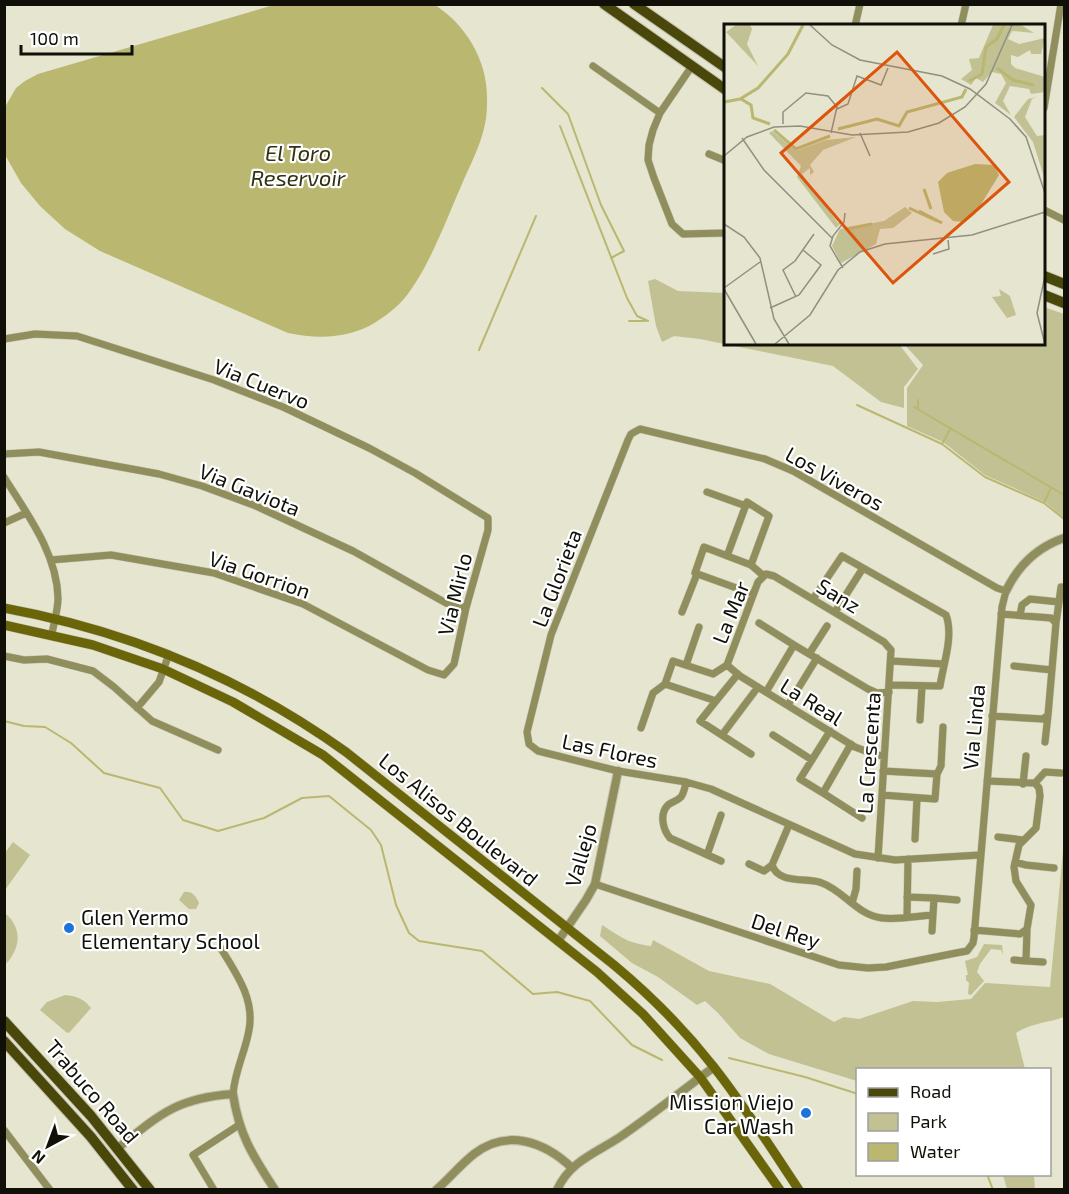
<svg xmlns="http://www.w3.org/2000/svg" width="1069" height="1194" font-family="'Exo 2',sans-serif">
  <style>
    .green { fill: #c2c193 }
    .water { fill: #bab771 }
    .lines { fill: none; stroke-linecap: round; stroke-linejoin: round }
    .stream { stroke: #bab771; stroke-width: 2 }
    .minor-casing { stroke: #c3c3b0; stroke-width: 8 }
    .tertiary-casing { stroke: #c3c3b0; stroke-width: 10 }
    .secondary-casing { stroke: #c3c3b0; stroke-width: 10 }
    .primary-casing { stroke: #c3c3b0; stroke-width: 12 }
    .minor { stroke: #908e5d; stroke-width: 7 }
    .tertiary { stroke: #908e5d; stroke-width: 8 }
    .secondary { stroke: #696508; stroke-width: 9 }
    .primary { stroke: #4a470a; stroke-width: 10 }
    .poi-dot { fill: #1c73dc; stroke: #fff; stroke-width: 2 }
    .labels { text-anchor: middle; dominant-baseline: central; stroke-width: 4.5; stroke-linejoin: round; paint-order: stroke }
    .street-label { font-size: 21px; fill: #101009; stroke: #fff }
    .poi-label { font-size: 21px; fill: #101009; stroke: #fff; text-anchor: start }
    .water-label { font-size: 22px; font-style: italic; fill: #313011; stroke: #fff }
    .inset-river { fill: none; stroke: #bab771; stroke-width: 3 }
    .inset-road { fill: none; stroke: #909080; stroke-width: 1.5 }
    .view { fill: #dd550c; fill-opacity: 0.15; stroke: #dd550c; stroke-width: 3 }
    .inset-edge { fill: none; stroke: #101009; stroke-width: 3 }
  </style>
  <rect width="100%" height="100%" fill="#e5e5d0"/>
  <path class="green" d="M655,279L678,291L725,293L726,344H899L918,369L904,387V408L881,402L833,366L700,339L674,336L662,342L656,326L648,281Z
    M1044,307L1064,314V518L1045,502L985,475L943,442L907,426V388L923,365L904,344H1044Z
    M1064,841V1017C1048,1023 1030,1023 1016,1033L1025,1069L858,1070L857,1081L769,1054L740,1038L718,1013L705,1001L697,1005L658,977L632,963L600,936L602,925C622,938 628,943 651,946L653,940L709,971L770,984L834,1022L844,1017L859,1019L913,1001L937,1002L971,999L985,983L1050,987Z
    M13,842L30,855L5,890V853Z
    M184,892C192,891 196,896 199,903L196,909H189L179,900Z
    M5,913C22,928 21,946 7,963L5,961Z
    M984,944L1002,945L1003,955L1001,950L991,949L980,964L977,972L984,981L971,995L968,994L969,983L966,980V975H968L965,961L977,957Z
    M65,995C77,996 84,999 91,1008L69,1033L66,1032L40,1010L47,1002Z
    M1003,1175H1034L1035,1189H1007Z"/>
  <path class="water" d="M277,4L435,5C466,25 487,60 487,97C487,106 487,115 485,124C481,145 470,165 462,184C447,218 431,262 410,291C402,303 389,314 376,322C349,339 318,339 288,333L100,251L65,229L40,206L21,183L4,153L5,107L16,88L25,81L38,74Z"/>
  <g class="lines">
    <path class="stream" d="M542,88L568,114L601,205L624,251L611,258
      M560,126L627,298L637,316L648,321
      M629,321H645
      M479,350L536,216
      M918,400V409
      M857,405L942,444L951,428
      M914,407L1064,495
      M942,444L985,477L1044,503L1051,488
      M1044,503L1064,519
      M4,721L24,726L45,727L71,743L104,773L160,788L183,820L218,831L264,818L302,798L329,796L371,830L381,845L396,905L409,933L419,941L482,951L533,994L557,992L590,1001L632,1045L662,1060
      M729,1058L805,1077L858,1094
      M987,1174L993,1190"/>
    <g class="minor-casing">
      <path id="minor" d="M855,26L860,4
        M961,26L966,4
        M593,66L660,113
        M692,66L660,113L653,130L649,145L648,160L654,178L672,224L683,234L726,233
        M1044,108L1061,4
        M709,154L726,161
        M1044,210L1064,220
        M4,339L35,334L77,336L214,380L283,407L369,448L415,473L488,518V530L466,608L454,664L444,675L428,670L303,604L214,573L111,555L51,560
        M4,454L39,452L159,474L202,486L256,506L353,551L446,603L466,608
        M4,477C27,514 57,553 58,598C58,610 54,622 52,634
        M707,492L746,506
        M4,523L26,513
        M727,556L747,502L769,516L751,565
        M753,594L695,573L704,547L751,565L764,576
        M813,599L842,556L946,615C954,636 943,665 940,686L890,685
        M1059,602L1061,587H1064
        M682,612L697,574
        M835,612L863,568
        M1020,615L1022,605L1030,599L1059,602L1056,623
        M759,623L794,645L766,692
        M794,645L868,689L877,693L889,692
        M809,654L827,626
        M4,656L24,660L47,659L93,671L114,687L152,721L218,750
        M892,661L944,664
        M686,665L699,627
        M727,665L758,582L766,574L774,576L884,642L891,650L878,858
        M727,665L740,676L855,747L876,755L884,756
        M1014,666L1052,670
        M665,684L716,701L738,674
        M716,701L700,721L751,754
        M788,705L817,658
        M137,708L159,682L169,654
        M992,716L1043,719L1048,715L1056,623L1051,618L1001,614
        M920,720L922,686
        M641,728L653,693L665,684L673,661L713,674L727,665
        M830,731L800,779L823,793L851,744
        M722,735L758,687
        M773,735L812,760
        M1045,742L1048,715
        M937,774L941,766L943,727
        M686,782C685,787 684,793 681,797C677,801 672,802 668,805C659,814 663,830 670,838L721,861
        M1035,783L1045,772L1061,773
        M1023,784L1026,756
        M823,793L862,818
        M882,795L935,799L937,774L883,771
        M789,825L772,865C779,885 807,877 822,883C844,891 857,915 882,918C898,920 917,916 933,915
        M998,837L1023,840
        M915,839L917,798
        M707,855L721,815
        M1015,862L1026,865L1054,868
        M749,864L764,871L772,865
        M595,884L839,965L868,968L886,967L956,953L967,951L973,943L974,937L1002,607L1006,591L997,588L793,471L765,459L640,429L631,434L628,440L551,635L527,732L529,744L538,751L618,771L686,782L711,789L855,854L895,860L980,855
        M907,897L934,898
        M852,903L856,889L857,871
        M907,917L908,859
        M1027,929L1026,961L1043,962
        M974,930L1020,934L1027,929L1031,905L1016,881L1014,867L1019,845L1036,828L1040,796L1039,788L1035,783L987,781
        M932,931L934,898L957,900
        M220,947C236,973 255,999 249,1030C245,1053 235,1070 233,1094
        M1014,960L1026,961
        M4,1130L50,1190
        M214,1190L193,1155L239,1125"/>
    </g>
    <g class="tertiary-casing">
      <path id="tertiary" d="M1006,591C1018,566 1038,547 1064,538
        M558,941L586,900L595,884L618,771
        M118,1148C160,1114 177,1098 233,1094C239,1135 253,1156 275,1190
        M436,1190C450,1178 460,1165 474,1154C507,1128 545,1142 572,1168
        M557,1190C570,1161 596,1153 620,1137C652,1115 683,1090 714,1067"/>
    </g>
    <g class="secondary-casing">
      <path id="secondary" d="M4,608C129,631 243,678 346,752L614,965C650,995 684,1029 713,1066C744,1105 771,1148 799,1190
        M4,625L93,645L163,669L233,702L323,755L597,972L643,1014L700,1077L780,1190"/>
    </g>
    <g class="primary-casing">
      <path id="primary" d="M604,4L726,90
        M634,4L726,68
        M1044,276L1064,284
        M1044,295L1064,303
        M4,1021L91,1116L150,1190
        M4,1041L91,1137L133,1190"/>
    </g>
    <use href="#minor" class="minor"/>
    <use href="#tertiary" class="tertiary"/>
    <use href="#secondary" class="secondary"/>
    <use href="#primary" class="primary"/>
  </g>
  <g class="poi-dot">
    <circle cx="69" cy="928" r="6"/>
    <circle cx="806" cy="1113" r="6"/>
  </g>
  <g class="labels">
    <g class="street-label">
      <text transform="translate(262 383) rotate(22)">Via Cuervo</text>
      <text transform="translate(835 478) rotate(29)">Los Viveros</text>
      <text transform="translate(250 489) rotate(22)">Via Gaviota</text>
      <text transform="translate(260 574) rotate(19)">Via Gorrion</text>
      <text transform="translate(556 578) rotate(-69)">La Glorieta</text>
      <text transform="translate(454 594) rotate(-76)">Via Mirlo</text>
      <text transform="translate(839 595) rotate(31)">Sanz</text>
      <text transform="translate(730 612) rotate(-68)">La Mar</text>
      <text transform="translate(812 701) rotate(32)">La Real</text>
      <text transform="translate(973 727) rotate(-85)">Via Linda</text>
      <text transform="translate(610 750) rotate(12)">Las Flores</text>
      <text transform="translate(868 753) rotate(-86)">La Crescenta</text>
      <text transform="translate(459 819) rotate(39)">Los Alisos Boulevard</text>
      <text transform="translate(580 855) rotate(-74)">Vallejo</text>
      <text transform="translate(786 930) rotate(18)">Del Rey</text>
      <text transform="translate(93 1091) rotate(49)">Trabuco Road</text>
    </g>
    <g class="poi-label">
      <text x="81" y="916">Glen Yermo<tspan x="81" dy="24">Elementary School</tspan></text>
      <text x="794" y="1101" text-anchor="end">Mission Viejo<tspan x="794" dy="24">Car Wash</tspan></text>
    </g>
    <g class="water-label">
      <text x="298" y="152">El Toro<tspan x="298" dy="25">Reservoir</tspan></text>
    </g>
  </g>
  <g transform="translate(724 24)">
    <rect width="321" height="321" fill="#e5e5d0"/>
    <path d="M12,1H26L28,5L23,20L34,42L2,8ZM269,1H297L310,9L288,7L284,15L295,20L321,14L317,30H307L306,26L294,33L287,31V40L291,44L321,53V68L307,70L305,65L286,62L279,77L287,91L271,79L282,59L277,50L268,48L259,58L252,54L247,61L237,55L248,46L245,35L255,34ZM313,73L308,75L301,93L313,112L321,111V156L309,118L290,93L304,75ZM48,107L72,127L102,116L132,113L99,126L86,141L90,148L86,151V144L78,150L114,199L118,198L112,204L73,153L77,142L45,109ZM181,183L188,189L169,204L156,205L152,220L117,239L108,222L116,205L160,197ZM275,265L286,272L292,291L283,294L268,273L277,272Z" fill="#c2c193"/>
    <path d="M251,140L270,141L275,151L251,190L241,198L229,197L220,188L214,158L223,149Z" fill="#bab771"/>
    <path class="inset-river" d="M273,44L289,56L310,61M245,57L258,50L262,23L273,15L280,1M17,75L27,81L29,94L46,100M0,78L16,75L34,64L64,30L79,1M114,105L153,95L175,102L183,88L238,73L242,65M50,106L72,125L106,112M200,165L207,185M185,184L213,197M195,187L218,199M122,205L148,200"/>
    <path class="inset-road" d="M86,1L108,21L136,36L218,52L246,65L286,95L302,113L321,169M113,85L124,80L133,52L157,61L164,44M59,100V88L82,69L104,72L113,83L107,109M136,109L146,132M18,114L40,146L108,214M0,132L23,113L50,103L76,102L128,111L184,108L215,99L241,83L262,60L288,1M0,200L20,213L36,234L50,295L65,320M209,230L225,225L224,216M119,244L106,222L109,212L120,198L121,189M321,252L313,289L321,320M0,264L36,238M0,265L32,320M72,273L59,246L71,237L90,210M46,284L75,271L97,241L79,226M51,320L86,291L114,246L136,228L161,220L248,211L321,188"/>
    <path class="view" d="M173,28L285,158L169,259L57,129Z"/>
    <rect width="321" height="321" class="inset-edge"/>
  </g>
  <rect width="1069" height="1194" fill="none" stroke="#101009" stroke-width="12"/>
  <rect x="856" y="1068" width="195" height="108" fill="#ffffff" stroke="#9f9f9d" stroke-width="1.5"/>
  <rect x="868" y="1088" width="30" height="9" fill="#4a470a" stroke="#9f9f9d" stroke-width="1.5"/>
  <text x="910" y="1098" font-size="18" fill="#101009">Road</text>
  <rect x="868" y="1113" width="30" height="18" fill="#c2c193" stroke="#9f9f9d" stroke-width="1.5"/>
  <text x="910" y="1128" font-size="18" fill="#101009">Park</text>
  <rect x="868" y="1143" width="30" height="18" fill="#bab771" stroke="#9f9f9d" stroke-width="1.5"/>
  <text x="910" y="1158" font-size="18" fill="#101009">Water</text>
  <g transform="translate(48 1146) rotate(221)" stroke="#ffffff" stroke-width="4.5" paint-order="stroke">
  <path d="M0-4.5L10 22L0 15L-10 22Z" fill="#101009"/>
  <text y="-9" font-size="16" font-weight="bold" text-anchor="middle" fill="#101009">N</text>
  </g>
  <path d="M21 45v9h111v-9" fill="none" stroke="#101009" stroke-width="3"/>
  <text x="30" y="45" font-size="18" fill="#101009" stroke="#ffffff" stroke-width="4.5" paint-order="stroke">100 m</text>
</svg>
